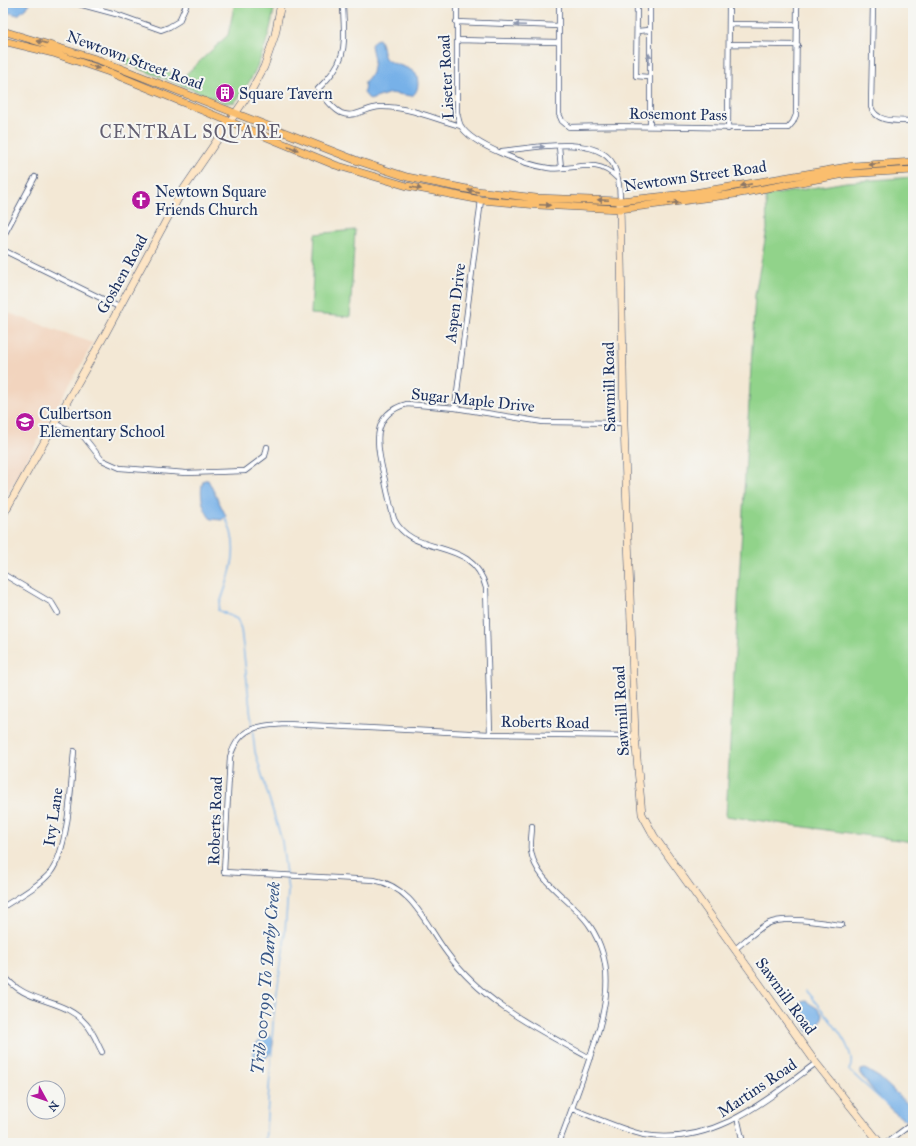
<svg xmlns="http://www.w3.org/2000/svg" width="916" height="1146" font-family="'IM FELL Great Primer',serif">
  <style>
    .built { fill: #f2d4be }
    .green { fill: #91d38a; stroke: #568174 }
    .water { fill: #77b1e8; stroke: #4970a3 }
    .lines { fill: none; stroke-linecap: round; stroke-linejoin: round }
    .stream { stroke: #77b1e8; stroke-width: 1.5 }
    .street-casing { stroke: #3b4b70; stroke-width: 6 }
    .secondary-casing { stroke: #3b4b70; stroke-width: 8 }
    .primary-casing { stroke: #3b4b70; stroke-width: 8 }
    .street { stroke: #fff; stroke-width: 4.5 }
    .secondary { stroke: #fde5c5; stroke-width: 7 }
    .primary { stroke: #fabe6e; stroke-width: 7 }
    .oneway { fill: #8d97ae }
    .oneway2 { fill: #8a7666 }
    .labels { text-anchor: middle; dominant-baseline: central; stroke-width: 4; stroke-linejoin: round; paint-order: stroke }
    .street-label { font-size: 16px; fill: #1b2f5e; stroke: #f6f6f2 }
    .poi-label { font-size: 16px; fill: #1b2f5e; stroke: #f6f6f2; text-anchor: start }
    .water-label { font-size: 17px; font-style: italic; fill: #375687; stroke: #f6f6f2 }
    .quarter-label { font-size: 18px; letter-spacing: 1px; fill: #625e70; stroke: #f6f6f2 }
  </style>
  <rect width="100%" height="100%" fill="#f6f6f2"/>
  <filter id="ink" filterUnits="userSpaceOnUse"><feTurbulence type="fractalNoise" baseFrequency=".025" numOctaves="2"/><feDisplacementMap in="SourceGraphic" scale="8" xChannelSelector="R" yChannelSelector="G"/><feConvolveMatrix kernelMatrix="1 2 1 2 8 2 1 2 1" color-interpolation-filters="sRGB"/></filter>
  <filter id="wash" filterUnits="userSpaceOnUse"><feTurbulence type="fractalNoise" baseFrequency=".012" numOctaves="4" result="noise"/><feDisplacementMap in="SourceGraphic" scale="16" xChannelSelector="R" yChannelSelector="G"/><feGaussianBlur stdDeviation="0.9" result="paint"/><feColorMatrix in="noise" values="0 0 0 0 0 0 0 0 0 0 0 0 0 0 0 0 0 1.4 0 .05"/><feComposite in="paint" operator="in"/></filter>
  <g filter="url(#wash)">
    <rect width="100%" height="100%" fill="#f3e8d5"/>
    <path class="built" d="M3,311L93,343L3,502Z"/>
    <path class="green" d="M235,3H275C270,37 258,75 235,102L226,103L125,63L128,58L183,77L228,35Z
      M913,177V842L726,816L755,295L767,229L766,196L846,182Z
      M355,230L350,317L311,314L315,234Z"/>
    <path class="water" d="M3,3H28L29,5L18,15L3,11Z
      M379,39C383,45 382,52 385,58C390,65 408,65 416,74C419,82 419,91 412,96L390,93L370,100L364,93L365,82L372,73L374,60L371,45L375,40Z
      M204,480H208L226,516L222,520L211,519C203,511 198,490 204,480Z
      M804,1000L817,1008L823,1015L819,1025L810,1032L807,1031L798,1009L800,1002Z
      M268,1035L273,1038C274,1047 271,1053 265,1059L256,1060C247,1047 258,1041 268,1035Z
      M865,1069L880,1078L913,1109V1119L908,1121C892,1115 872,1089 861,1075V1070Z"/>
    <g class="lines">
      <path class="stream" d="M225,517C243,550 228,578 218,610L237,619L241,629L255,752L282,841L288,891L284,945L274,1011L272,1039
        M806,991C818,1006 862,1051 849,1070L888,1106
        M265,1143L272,1048"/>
    </g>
  </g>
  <g filter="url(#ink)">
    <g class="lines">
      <g class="street-casing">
        <path id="street" d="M75,3L116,14L161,30L169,27L179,21L187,3
          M343,3C344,44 350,58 318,89C325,97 331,108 341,113C355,119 367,107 380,107C408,106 434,119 461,126
          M457,3V112C458,116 459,123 461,126C472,145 526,165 548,168C573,172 595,155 617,178
          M559,3V114L562,121L569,127C642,124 715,129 788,128L793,122L796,115L797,3
          M637,3L636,76L648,77
          M873,3L871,107C877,124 898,120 913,121
          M456,22L559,26
          M729,24L797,25
          M637,31L649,30
          M457,40L559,42
          M729,44L798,45
          M650,126V3
          M728,129L729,3
          M559,146L561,168
          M502,151C529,148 597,134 613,164C618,174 620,190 620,201
          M3,237L35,177
          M3,250L119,307
          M455,408L481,200
          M54,423L83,436L102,460L120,468L186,473L245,471L265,456L267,447
          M3,574L52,603L58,613
          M490,734L486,588C473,535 413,559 394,519C390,505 387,490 384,476C377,448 369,414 407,404L455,408L543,422L624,423
          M532,826C532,834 530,843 531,851C536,883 573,900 590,926C620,971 603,1019 587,1066C578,1092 569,1117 559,1143
          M3,907C18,897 38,887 50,873C69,849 71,784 74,751
          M735,949C745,941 756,930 767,924C786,915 822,923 842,925
          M3,974C26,1006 63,996 87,1025C94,1033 97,1043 102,1052
          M590,1058C537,1029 483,1003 447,953C425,924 413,887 374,880L224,872L230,757C240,725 258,726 287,724L490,734L635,736
          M573,1109C596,1118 620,1129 644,1135C714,1146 765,1101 816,1063
          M738,1121L743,1143
          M886,1143L913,1123"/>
      </g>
      <g class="secondary-casing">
        <path id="secondary" d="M620,201L624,425L635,736L642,814L654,836L816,1063L880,1143
          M3,515L104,336L181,193L252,89L264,67L275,35L281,3"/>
      </g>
      <g class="primary-casing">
        <path id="primary" d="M3,31L99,60L358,161L407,177L477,191L536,198L620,201L694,193L853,166L913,162
          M3,41L53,53L109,72L335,165L407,186L481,200L538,205L620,209L735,194L845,174L913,170"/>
      </g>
      <use href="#street" class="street"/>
      <use href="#secondary" class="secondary"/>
      <use href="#primary" class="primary"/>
    </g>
    <defs><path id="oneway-solid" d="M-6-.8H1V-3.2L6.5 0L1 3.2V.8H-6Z"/></defs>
    <g class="oneway">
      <use href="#oneway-solid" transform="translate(520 25) rotate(-178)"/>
      <use href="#oneway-solid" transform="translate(649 59) rotate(-89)"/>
      <use href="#oneway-solid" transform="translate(539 147) rotate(-5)"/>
    </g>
    <g class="oneway2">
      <use href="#oneway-solid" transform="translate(42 42) rotate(-164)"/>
      <use href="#oneway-solid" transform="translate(94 67) rotate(19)"/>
      <use href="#oneway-solid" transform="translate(293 148) rotate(23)"/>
      <use href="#oneway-solid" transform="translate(874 164) rotate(174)"/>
      <use href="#oneway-solid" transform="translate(746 185) rotate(169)"/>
      <use href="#oneway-solid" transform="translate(416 188) rotate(11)"/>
      <use href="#oneway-solid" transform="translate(473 191) rotate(-169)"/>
      <use href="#oneway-solid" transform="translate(603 200) rotate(-178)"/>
      <use href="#oneway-solid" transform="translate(674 203) rotate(-7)"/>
      <use href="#oneway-solid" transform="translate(545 205) rotate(3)"/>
    </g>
  </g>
  <defs>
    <g id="building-disc" transform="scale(1)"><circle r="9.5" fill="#b5179e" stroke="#f6f6f2"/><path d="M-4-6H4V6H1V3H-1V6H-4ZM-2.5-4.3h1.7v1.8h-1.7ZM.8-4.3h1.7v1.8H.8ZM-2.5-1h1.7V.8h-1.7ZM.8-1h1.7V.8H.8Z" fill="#fff"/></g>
    <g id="church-disc" transform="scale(1)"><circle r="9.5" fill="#b5179e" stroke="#f6f6f2"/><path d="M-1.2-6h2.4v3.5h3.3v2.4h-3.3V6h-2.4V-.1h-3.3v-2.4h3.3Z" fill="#fff"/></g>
    <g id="school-disc" transform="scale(1)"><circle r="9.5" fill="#b5179e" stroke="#f6f6f2"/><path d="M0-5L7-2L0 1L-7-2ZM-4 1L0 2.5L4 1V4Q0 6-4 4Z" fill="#fff"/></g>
  </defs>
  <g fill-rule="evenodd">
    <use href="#building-disc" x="225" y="93"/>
    <use href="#church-disc" x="141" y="200"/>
    <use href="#school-disc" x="25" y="422"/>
  </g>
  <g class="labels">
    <g class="street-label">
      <text transform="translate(135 60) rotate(20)">Newtown Street Road</text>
      <text transform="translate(446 77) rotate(-93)">Liseter Road</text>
      <text transform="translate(678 114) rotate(1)">Rosemont Pass</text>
      <text transform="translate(695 176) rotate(-8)">Newtown Street Road</text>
      <text transform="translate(122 274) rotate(-61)">Goshen Road</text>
      <text transform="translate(455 303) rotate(-83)">Aspen Drive</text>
      <text transform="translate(609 387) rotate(-91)">Sawmill Road</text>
      <text transform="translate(473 400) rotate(6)">Sugar Maple Drive</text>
      <text transform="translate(621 711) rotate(-93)">Sawmill Road</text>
      <text transform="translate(545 722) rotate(1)">Roberts Road</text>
      <text transform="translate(53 817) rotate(-82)">Ivy Lane</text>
      <text transform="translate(215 821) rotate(-88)">Roberts Road</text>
      <text transform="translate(786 996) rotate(54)">Sawmill Road</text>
      <text transform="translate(757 1088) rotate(-34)">Martins Road</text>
    </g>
    <g class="poi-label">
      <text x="239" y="93">Square Tavern</text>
      <text x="155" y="191">Newtown Square<tspan x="155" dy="18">Friends Church</tspan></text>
      <text x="39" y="413">Culbertson<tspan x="39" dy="18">Elementary School</tspan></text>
    </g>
    <g class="water-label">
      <text transform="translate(266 978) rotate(-85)">Trib 00799 To Darby Creek</text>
    </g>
    <g class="quarter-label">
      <text x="191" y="132">CENTRAL SQUARE</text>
    </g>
  </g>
  <rect width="916" height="1146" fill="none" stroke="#f6f6f2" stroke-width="16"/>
  <g transform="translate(46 1100) rotate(130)"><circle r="19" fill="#f6f6f2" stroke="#9ea6b7"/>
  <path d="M0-3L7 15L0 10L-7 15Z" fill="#b5179e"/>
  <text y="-6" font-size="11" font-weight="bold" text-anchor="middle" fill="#1b2f5e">N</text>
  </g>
</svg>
